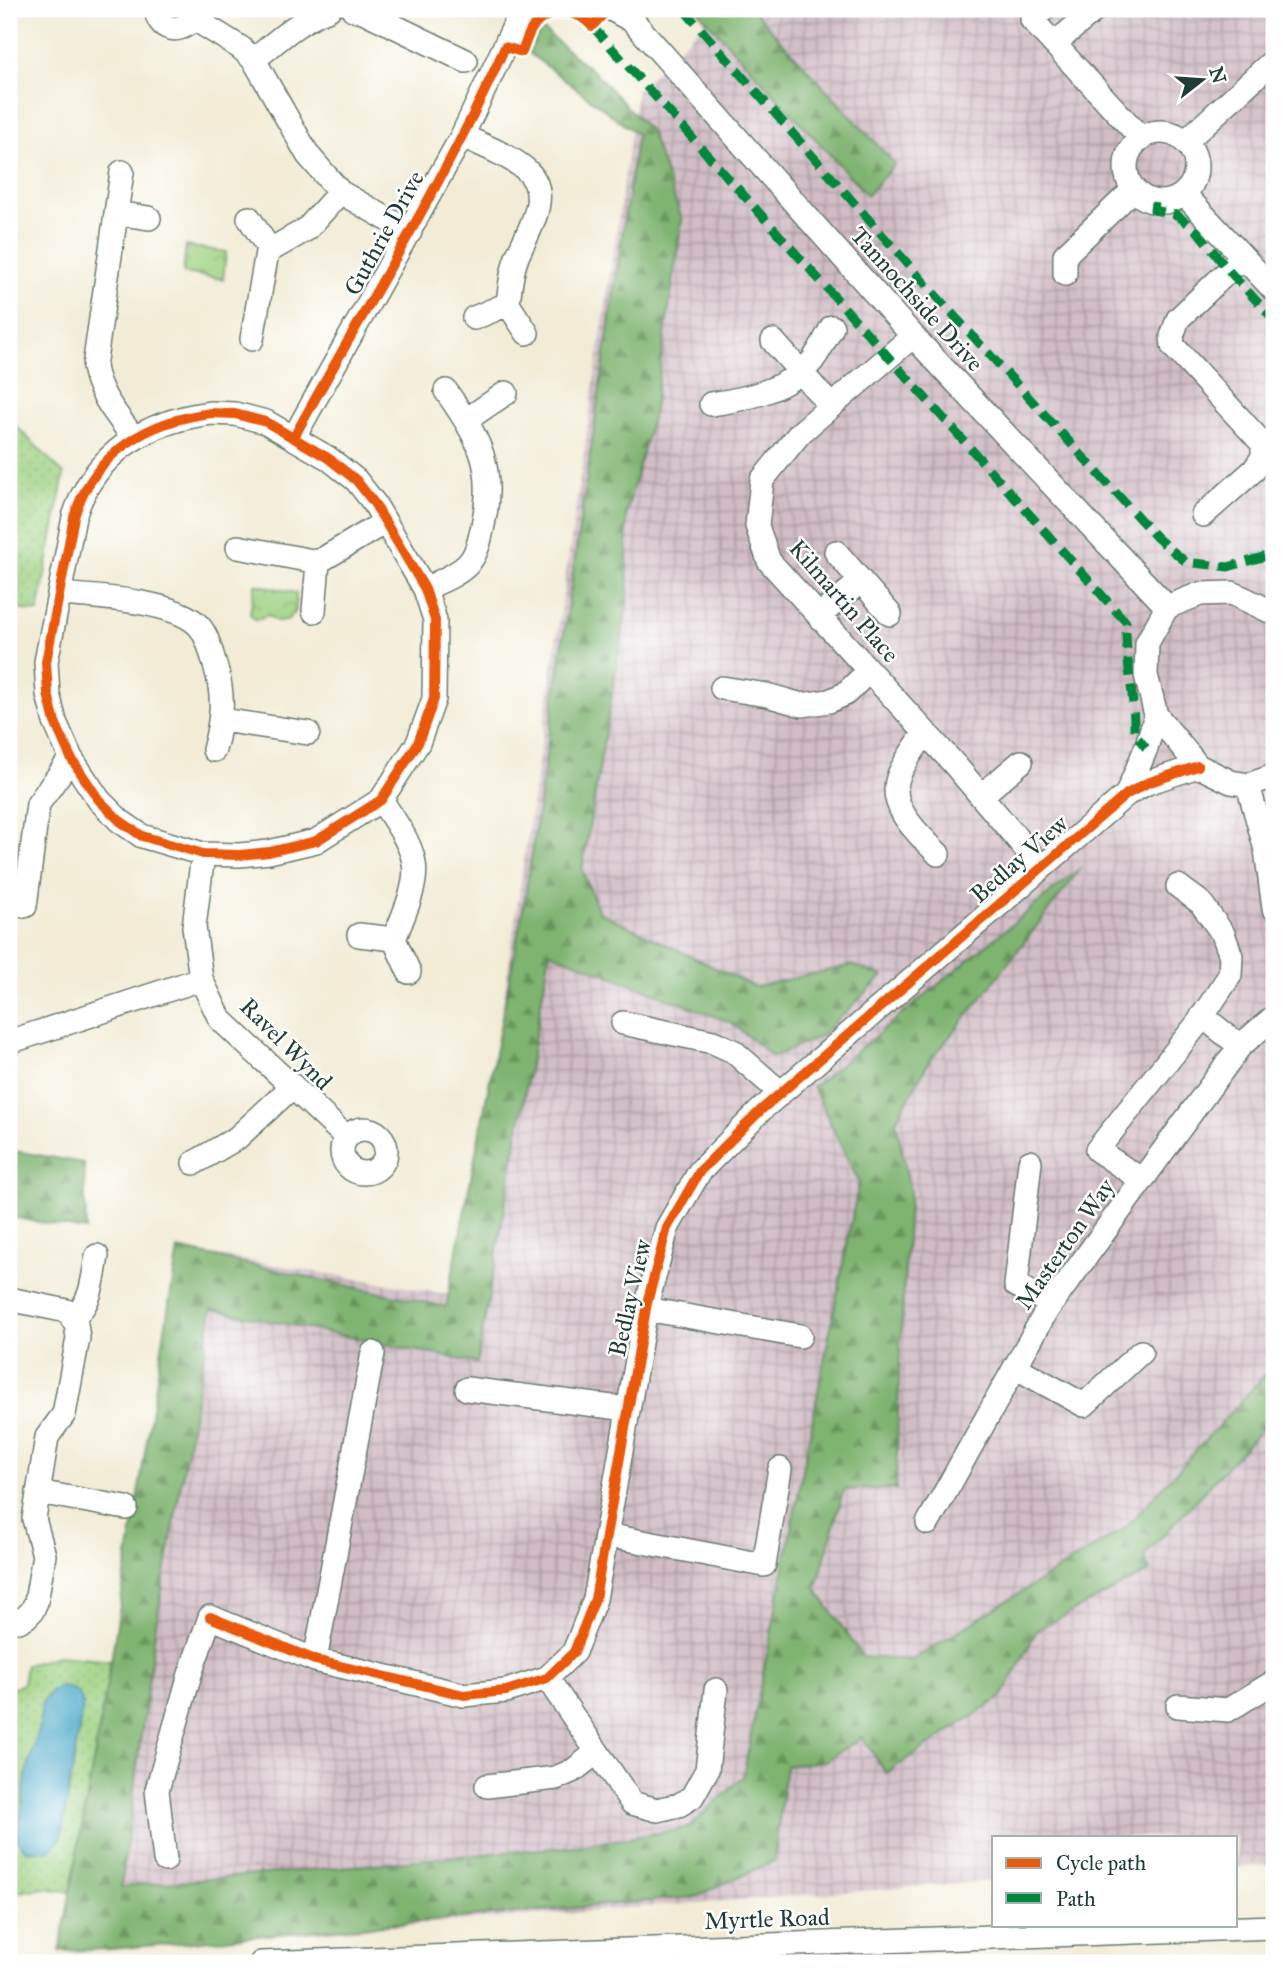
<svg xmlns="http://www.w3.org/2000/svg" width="1283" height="1972" font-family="'IM FELL Great Primer',serif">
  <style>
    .industrial { fill: url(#industrial-grid) }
    .grass { fill: url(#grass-dots); stroke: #5e875a; stroke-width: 2 }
    .forest { fill: url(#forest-firs); stroke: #4e7852; stroke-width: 2 }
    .park { fill: url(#park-crowns); stroke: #5e875a; stroke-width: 2 }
    .water { fill: #48a7c7; stroke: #34727e; stroke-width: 2 }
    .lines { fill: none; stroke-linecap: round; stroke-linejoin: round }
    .minor-casing { stroke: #697a6d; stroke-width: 26 }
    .minor { stroke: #fff; stroke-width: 23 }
    .quiet { stroke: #00873e; stroke-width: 9; stroke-dasharray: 18 9; stroke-linecap: butt }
    .cycleway-casing { stroke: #fff; stroke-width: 15 }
    .cycleway { stroke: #e8590c; stroke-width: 10 }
    .labels { text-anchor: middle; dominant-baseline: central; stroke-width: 5; stroke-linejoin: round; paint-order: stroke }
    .street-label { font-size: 24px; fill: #1f3d34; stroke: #fff }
  </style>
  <defs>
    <pattern id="industrial-grid" width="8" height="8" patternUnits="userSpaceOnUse" patternTransform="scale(1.75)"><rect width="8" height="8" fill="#d2bdc6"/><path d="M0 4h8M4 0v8" fill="none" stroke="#aa9ba2"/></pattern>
    <pattern id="grass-dots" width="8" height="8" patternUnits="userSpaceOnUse" patternTransform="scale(1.75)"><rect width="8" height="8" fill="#9dd181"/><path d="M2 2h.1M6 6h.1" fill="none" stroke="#87b470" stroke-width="1.8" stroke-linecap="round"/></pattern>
    <pattern id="forest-firs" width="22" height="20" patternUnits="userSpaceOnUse" patternTransform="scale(1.75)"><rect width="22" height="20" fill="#7eb36f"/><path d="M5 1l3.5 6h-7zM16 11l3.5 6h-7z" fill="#67935c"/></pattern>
    <pattern id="park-crowns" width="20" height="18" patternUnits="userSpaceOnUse" patternTransform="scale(1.75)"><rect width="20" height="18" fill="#9dd181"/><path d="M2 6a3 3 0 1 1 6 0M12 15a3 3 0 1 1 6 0" fill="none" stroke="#87b470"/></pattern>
  </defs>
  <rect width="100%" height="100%" fill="#fff"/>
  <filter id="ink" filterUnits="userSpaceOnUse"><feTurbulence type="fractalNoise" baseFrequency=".0143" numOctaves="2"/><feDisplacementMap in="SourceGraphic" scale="14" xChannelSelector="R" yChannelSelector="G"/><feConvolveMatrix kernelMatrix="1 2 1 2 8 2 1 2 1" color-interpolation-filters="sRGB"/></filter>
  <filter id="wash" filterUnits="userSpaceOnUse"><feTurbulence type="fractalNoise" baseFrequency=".00686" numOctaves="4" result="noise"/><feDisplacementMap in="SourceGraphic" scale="28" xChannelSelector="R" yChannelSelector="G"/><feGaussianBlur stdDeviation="1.57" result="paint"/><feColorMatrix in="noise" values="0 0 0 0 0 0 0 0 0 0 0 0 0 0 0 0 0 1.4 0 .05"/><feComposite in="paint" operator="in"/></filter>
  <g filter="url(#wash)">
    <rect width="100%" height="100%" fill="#f2ecd6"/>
    <path class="industrial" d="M717,9H1274V1865L1236,1867V1837H994V1881L60,1951L111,1661L178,1249L460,1296L637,91Z"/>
    <path class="grass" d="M9,419L64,474L38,612L9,608Z
      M58,1656L111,1661L71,1892L46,1888L9,1893V1687L16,1688L23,1683L26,1665Z"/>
    <path class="forest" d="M696,9H752L895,164L867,195Z
      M541,28L595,73L650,131L682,219L654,410L626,514L628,599L582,870L599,912L755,987L852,965L883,976L821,1036L773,1057L732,1023L550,952L477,1363L212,1309L156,1624L121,1887L585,1845L688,1828L743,1777L859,1182L813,1087L1082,867L978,1002L928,1063L896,1121L910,1191L900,1343L896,1489H844L816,1589L863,1657L912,1660L1125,1528L1274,1365V1416L1144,1556L1150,1571L1037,1630L1002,1697L886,1773L862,1737L825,1761L786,1766L774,1861L694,1897L112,1949L60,1951L111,1661L178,1249L446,1307L526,893L637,134L529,53Z
      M9,1150L84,1163L86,1230L9,1217Z"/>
    <path class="park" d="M186,246L226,252L223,279L183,273Z
      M255,584L296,593V611L287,620L276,621L268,615L256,620L250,614Z"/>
    <path class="water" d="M61,1686C75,1689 81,1691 83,1706L61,1838L51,1850H25L17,1839L27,1770L39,1729L42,1703L51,1691Z"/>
  </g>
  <g filter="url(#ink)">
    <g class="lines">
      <g class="minor-casing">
        <path id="minor" d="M156,9C158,29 177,35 191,21L194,9
          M353,9L363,11L466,61
          M611,9L633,21L913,336L1167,607
          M1044,9L1032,20L1141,138
          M193,18L241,48L254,60L308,155L340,192L410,232
          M1054,44L1096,9
          M254,60C278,40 299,20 329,9
          M1126 167a35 35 0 1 1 70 0a35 35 0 1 1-70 0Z
          M462,136C482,145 506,154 524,168C555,193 528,230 517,257C511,272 510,288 508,304
          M1185,142L1274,60
          M122,172L94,367C99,395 117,415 133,437
          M1184,194L1274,290
          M116,213L149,218
          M249,218L269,249
          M1065,274V255L1134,189
          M474,318L508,304L527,333
          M913,336L800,433L762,480L757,526L769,561L955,765L1041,867
          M252,339L267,252L307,229L340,192
          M773,341L831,406
          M711,404C747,399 788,390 813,360C820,350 826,338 832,327
          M211,413L235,414L266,422L328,458L356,480L374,503L425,589L435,620L434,699L418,743L381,800L316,841L269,852L240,855L203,854L142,836L120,821L99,800L71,758L55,722L48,694L46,662L74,517C94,453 147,421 211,413Z
          M466,420L506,393
          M294,437L462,136L519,16V9
          M1203,515L1254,470L1263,457V444L1173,346L1172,336L1178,319L1243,257
          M238,547L318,562L385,522
          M836,552L861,581
          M425,589C438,582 456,576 467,565C477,555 480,539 483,525C496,466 479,439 446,391
          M59,594C93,597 175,600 199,626C208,636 211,652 215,665C225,696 222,720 214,750
          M314,611L318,562
          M1274,613L1232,593L1200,594L1167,607L1147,643L1146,675L1156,715L1198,766L1231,782L1248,785L1274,776
          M819,616L861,581L890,614
          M722,688L767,695L802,705L829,701L845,694L869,671
          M222,720L308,733
          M925,732C917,746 905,760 899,775C886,807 919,834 938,854
          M1248,785L1266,850L1274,908
          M1127,794L1146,748L1156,715
          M981,796L1021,762
          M381,800C424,863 423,869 394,939
          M203,854L194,927L201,979L220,1019L346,1137
          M25,906L38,804L71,758
          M359,935L394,939
          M394,939L409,972
          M1202,1016L1240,1046
          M623,1023L713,1042L733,1051L781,1093
          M9,1042L201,979
          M342 1151a22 22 0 1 1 44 0a22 22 0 1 1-44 0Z
          M1030,1162L1016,1285L1051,1304
          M194,1163L237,1138L293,1086
          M1142,1180L1097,1150L1198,1023L1230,975L1231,956L1223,934L1201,903L1178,886
          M9,1299L67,1311L76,1324L78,1338L64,1414L47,1437L34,1519L44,1555L36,1602L32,1611L26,1617L19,1621L9,1619
          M646,1309L800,1336
          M74,1317C92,1302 93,1279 97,1256
          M1015,1367L1084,1405L1141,1352
          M467,1389L628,1409
          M38,1492L126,1508
          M928,1523L1047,1310L1240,1046L1274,1017
          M606,1535L764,1565L780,1469
          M315,1660L373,1353
          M547,1678L632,1803L657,1810L679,1805L692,1797L707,1770L716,1690
          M1178,1706L1228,1710L1274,1682
          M487,1786L556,1778L574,1770L597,1752
          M165,1860L157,1790L190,1674L210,1617L315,1660L464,1695L506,1691L547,1678L574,1652L595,1599L647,1303L667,1228L700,1171L761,1110L1127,794L1147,783L1198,766
          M261,1963L1274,1927"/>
      </g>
      <use href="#minor" class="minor"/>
      <path class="quiet" d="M683,9L929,288L1157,538L1186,562L1228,567L1266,556L1274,538
        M592,26L1126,622C1125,660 1135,696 1134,733L1146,748
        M1155,202L1154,210L1177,215L1198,232L1229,271L1274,320"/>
      <g class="cycleway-casing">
        <path id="cycleway" d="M211,413L235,414L266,422L328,458L356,480L374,503L425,589L435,620L434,699L418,743L381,800L316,841L269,852L240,855L203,854L142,836L120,821L99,800L71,758L55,722L48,694L46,662L74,517C94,453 147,421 211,413Z
          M294,437C365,307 445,182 505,47L522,52C525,45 528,33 533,27C550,7 576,9 592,26L608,9
          M210,1617L315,1660L464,1695L506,1691L547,1678L574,1652L595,1599L647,1303L667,1228L700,1171L761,1110L1127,794L1147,783L1198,766"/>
      </g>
      <use href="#cycleway" class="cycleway"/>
    </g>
  </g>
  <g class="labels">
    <g class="street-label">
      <text transform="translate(384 233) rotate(-61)">Guthrie Drive</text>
      <text transform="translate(917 299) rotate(48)">Tannochside Drive</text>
      <text transform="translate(844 601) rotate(49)">Kilmartin Place</text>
      <text transform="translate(1019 859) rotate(-41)">Bedlay View</text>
      <text transform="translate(286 1044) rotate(45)">Ravel Wynd</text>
      <text transform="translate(1065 1244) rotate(-55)">Masterton Way</text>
      <text transform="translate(630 1298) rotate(-77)">Bedlay View</text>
      <text transform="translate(767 1919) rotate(-2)">Myrtle Road</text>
    </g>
  </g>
  <rect width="1283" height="1972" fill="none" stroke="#fff" stroke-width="35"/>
  <rect x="992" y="1836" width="245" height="91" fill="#ffffff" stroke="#a5b1ae" stroke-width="2"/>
  <rect x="1006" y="1858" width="35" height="10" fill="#e8590c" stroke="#a5b1ae" stroke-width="2"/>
  <text x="1056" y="1870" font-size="21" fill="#1f3d34">Cycle path</text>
  <rect x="1006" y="1893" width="35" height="10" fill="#00873e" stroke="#a5b1ae" stroke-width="2"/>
  <text x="1056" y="1906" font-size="21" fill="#1f3d34">Path</text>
  <g transform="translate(1202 80) rotate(73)" stroke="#ffffff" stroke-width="5" paint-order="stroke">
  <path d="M0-5L12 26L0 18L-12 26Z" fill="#1f3d34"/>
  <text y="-10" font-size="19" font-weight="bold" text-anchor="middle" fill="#1f3d34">N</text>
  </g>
</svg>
